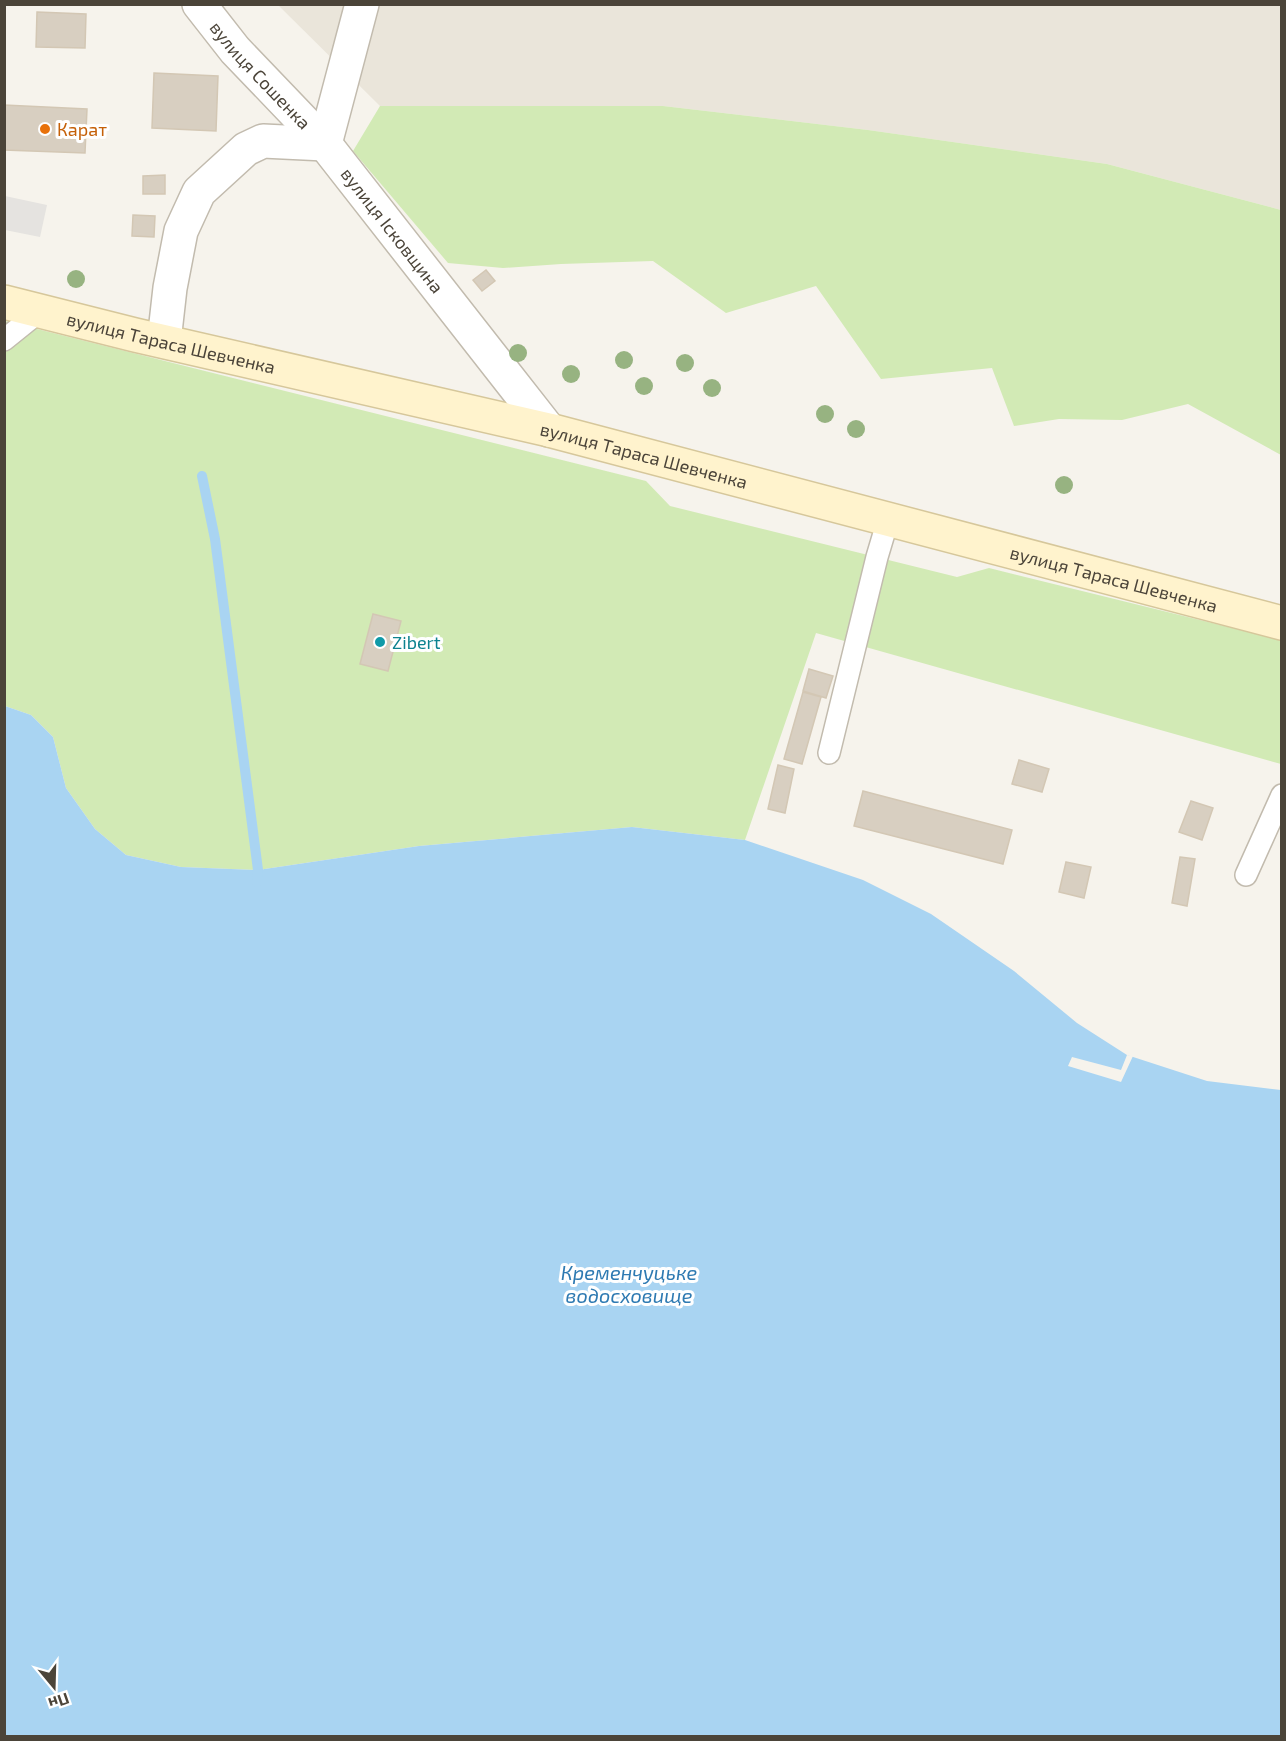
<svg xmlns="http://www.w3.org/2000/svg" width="1286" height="1741" font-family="'Exo 2',sans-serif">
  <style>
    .residential { fill: #eae5da }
    .green { fill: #d2eab5 }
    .parking { fill: #e5e3e0 }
    .water { fill: #a9d4f2 }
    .pier { fill: #f6f3ec }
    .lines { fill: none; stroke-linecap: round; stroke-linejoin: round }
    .stream { stroke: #a9d4f2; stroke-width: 10 }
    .building { fill: #d8cfc1; stroke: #d3c7b4; stroke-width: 1.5 }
    .lane-casing { stroke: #c2bbae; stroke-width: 24 }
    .street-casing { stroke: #c2bbae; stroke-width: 36 }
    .secondary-casing { stroke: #d6c79b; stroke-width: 36 }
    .lane { stroke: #fff; stroke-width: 21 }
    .street { stroke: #fff; stroke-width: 33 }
    .secondary { stroke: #fff3cd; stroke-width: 33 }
    .tree { fill: #97b381 }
    .food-dot { fill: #e8710a; stroke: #fff; stroke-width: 2 }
    .culture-dot { fill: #0f9aa8; stroke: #fff; stroke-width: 2 }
    .labels { text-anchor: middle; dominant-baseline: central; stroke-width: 6; stroke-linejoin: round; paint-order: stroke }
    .street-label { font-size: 18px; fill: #4b4439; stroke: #fff }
    .food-label { font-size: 18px; fill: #c56008; stroke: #fff; text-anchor: start }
    .culture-label { font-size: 18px; fill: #0d838f; stroke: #fff; text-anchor: start }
    .water-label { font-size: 20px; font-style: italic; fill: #2e7ab2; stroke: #fff }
  </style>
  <rect width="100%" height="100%" fill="#f6f3ec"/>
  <path class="residential" d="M278,5H1281V210L1107,164L868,130L663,106H380Z"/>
  <path class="green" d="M380,106H663L868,130L1107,164L1281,210V455L1188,404L1122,420L1059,419L1014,426L992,368L881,379L816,286L726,313L653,261L561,264L503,268L448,263L353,151Z
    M5,321L646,481L670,506L957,577L989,568L1281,640V764L816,633L745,840L632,827L419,846L258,870L181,867L126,855L95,829L66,788L53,737L31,715L5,706Z"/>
  <path class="parking" d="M5,196L47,205L40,237L5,230Z"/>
  <path class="water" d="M5,706L31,715L53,737L66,788L95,829L126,855L181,867L258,870L419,846L632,827L745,840L863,880L931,914L1014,971L1077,1023L1127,1055L1207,1081L1281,1090V1736H5Z"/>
  <path class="pier" d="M1127,1055L1133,1056L1121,1082L1068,1066L1072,1057L1121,1070Z"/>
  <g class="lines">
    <path class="stream" d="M202,476L215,539L258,870L257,882"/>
  </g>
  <path class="building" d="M37,12L86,14L85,48L36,47Z
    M154,73L218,76L216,131L152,128Z
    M4,105L87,109L85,153L4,150Z
    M165,175V194H143V176Z
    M133,215L155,216L154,237L132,236Z
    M486,270L495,281L482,291L473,280Z
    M373,614L401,621L388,671L360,664Z
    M809,669L833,676L826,698L803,691Z
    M803,692L821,697L802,764L784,759Z
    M1019,760L1049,769L1042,792L1012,784Z
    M778,765L794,769L785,813L768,809Z
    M863,791L1012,830L1003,864L854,826Z
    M1191,801L1213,808L1202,840L1179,832Z
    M1180,857L1195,859L1187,906L1172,903Z
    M1066,862L1091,867L1084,898L1059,892Z"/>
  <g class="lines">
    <g class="lane-casing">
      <path id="lane" d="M4,340L40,311
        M829,753L877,557L888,520
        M1246,875L1282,795"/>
    </g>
    <g class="street-casing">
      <g id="street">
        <path id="s1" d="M199,4L235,50L325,144L549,430"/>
        <path d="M325,144L362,4"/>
        <path d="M164,341L170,288L181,231L199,192L246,149L263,141L325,144"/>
      </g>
    </g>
    <g class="secondary-casing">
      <g id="secondary">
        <path id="s2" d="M4,302L135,335L549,430L1282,623"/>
      </g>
    </g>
    <use href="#lane" class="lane"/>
    <use href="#street" class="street"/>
    <use href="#secondary" class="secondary"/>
  </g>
  <g class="tree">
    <circle cx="76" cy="279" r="9"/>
    <circle cx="518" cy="353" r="9"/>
    <circle cx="624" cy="360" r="9"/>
    <circle cx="685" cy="363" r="9"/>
    <circle cx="571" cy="374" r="9"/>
    <circle cx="644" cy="386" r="9"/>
    <circle cx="712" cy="388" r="9"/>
    <circle cx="825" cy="414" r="9"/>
    <circle cx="856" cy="429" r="9"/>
    <circle cx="1064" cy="485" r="9"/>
  </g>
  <circle class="food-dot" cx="45" cy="129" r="6"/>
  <circle class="culture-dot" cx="380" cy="642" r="6"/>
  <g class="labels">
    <g class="street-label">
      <text stroke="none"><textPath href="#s1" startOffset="94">вулиця Сошенка</textPath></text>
      <text stroke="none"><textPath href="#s1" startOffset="298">вулиця Ісковщина</textPath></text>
      <text stroke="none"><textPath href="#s2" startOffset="172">вулиця Тараса Шевченка</textPath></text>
      <text stroke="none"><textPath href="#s2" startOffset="658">вулиця Тараса Шевченка</textPath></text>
      <text stroke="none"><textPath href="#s2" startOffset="1144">вулиця Тараса Шевченка</textPath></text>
    </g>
    <g class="food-label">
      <text x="57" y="129">Карат</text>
    </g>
    <g class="culture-label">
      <text x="392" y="642">Zibert</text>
    </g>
    <g class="water-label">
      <text x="629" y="1272">Кременчуцьке<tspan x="629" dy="23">водосховище</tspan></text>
    </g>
  </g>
  <rect width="1286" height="1741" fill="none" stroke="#4b4439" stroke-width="12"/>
  <g transform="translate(54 1687) rotate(161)" stroke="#ffffff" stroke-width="4.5" paint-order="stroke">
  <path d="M0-4.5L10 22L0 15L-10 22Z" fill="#4b4439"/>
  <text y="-9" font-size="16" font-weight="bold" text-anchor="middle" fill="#4b4439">Пн</text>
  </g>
</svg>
